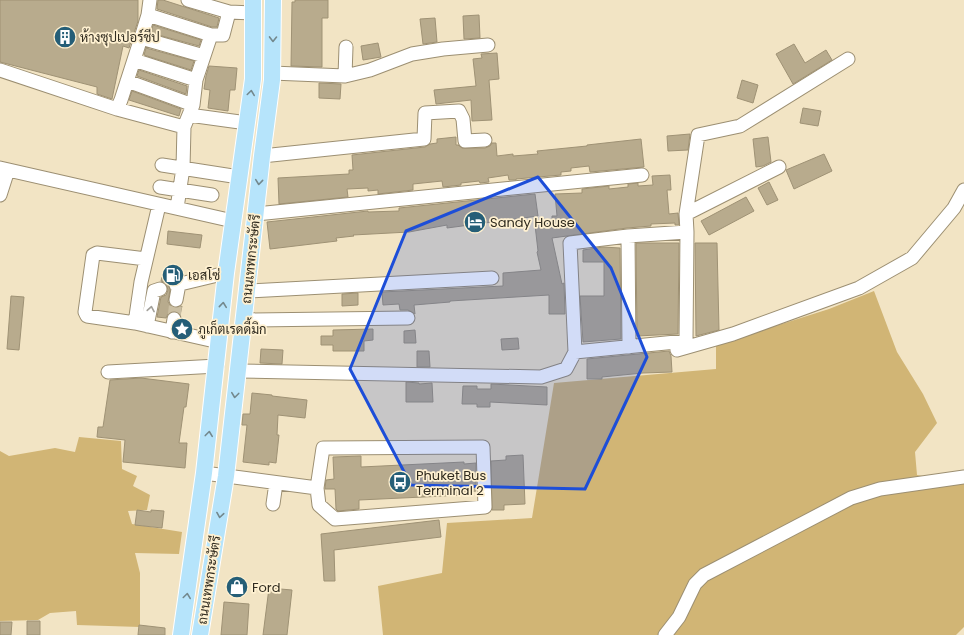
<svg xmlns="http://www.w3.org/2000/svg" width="964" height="635" font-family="Poppins,Sarabun,sans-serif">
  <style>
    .green { fill: #d1b575 }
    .building { fill: #b8ab8d; stroke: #9f9275 }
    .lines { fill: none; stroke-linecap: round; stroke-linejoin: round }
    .minor-tunnel { stroke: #cbbfa3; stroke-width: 13; stroke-dasharray: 13 6; stroke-linecap: butt }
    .minor-casing { stroke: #9c8f72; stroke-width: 15 }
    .major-casing { stroke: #fff; stroke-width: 18 }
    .minor { stroke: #fff; stroke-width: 13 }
    .major { stroke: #b6e4fb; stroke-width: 16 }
    .oneway { stroke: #73888d }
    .oneway2 { stroke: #a2a09a }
    .marked { fill: #1d4ed8; fill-opacity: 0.2; stroke: #1d4ed8; stroke-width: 3; stroke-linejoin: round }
    .labels { text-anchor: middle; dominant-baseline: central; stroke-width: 3.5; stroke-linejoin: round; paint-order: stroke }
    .poi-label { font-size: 13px; fill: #302b1f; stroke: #fff1d1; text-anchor: start }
    .street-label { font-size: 13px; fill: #302b1f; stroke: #fff1d1 }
  </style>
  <rect width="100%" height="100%" fill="#f2e4c4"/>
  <path class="green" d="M874,291L897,352L923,394L937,423L915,452L917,475L964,483V627L956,635H383L378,586L442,573L447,523L532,518L554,383L716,369V345L829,309Z
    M79,437L121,441L122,469L137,476L133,486L150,495L147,510L128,511L132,524L182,532L179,554L135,553L140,573V627L77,625L76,611L50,613L38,620L0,621V451L9,456L55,448L75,452Z"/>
  <path class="building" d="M0,0H138V21L129,48L123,46L112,99L97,94V87L0,62Z
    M158,0H163L219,18L217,27H212L157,9Z
    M295,0H328V18H322V67L291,66L292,2H295Z
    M479,15L480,38L464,39L463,16Z
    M435,18L437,42L423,44L420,19Z
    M153,25L201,40L199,46L151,33Z
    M378,43L381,57L363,60L361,46Z
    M794,44L805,63L826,50L832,60L793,84L776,54Z
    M146,48L194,61L191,70L144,55Z
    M497,53L499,79L489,80L492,120L472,121L471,100L436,104L434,90L476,86L473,59L482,58L481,54Z
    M209,66L237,68L235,90H230L228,111L208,108L210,90L204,89L206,76Z
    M139,70L187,86L186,94L137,76Z
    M742,80L758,85L753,103L737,98Z
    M319,83L341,84L340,99L319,98Z
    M132,91L181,109L179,116L129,100Z
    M803,108L821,111L818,126L800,123Z
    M690,134L688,150L668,151L667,136Z
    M456,137V145H458L462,148H485L490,146L492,143H496L497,156L513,154V156L538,154L537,151L587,146V145L641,139L644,167L590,172L589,166L571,168V171L561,172V175L516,179V180H509L508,175L488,178L489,182L480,183L479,181L461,183V185L443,187L442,181L413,184V190L378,194V190L368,191V188L347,189L348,197L279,204L278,178L349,174V170H353L352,155L425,147L430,144L437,143V139Z
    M768,137L771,162L763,166L756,167L753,139Z
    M824,154L832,171L794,189L786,170Z
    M670,175L671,190H667L669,214L678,213L679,225H675V223L651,224V226L627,228L552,238L562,284L564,283L565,314H549V295L450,301V302L414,305L415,314L408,310H400L399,304L383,305L382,292L503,286V273L541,270L537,252L538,251L535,225L552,223V216H557L555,194L582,193V189L609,186V189L628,187V184L638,183V186L653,185L652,176Z
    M769,182L778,200L767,205L758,188Z
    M535,194L538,216L447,228V225L409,232L353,235L354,236L336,238L337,241L270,249L267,222L368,211V212L399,211V208Z
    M746,197L754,211L709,235L701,221Z
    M168,231L202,235L200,248L167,244Z
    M636,243H679L678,334L637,336Z
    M695,243H717L719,330L696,336Z
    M603,247L620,248L621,339L583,342L580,296H604V262H583V250Z
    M162,277L172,278L168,283L170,290L168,302L171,306L174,308H178L182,306L180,315L176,311H171L168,314L166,318L157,317L161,297L166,295L168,290L166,283L161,281Z
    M358,293V305L342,306V294Z
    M11,296L24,297L19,350L7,349Z
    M373,329V340L364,341V351H333V345H321V336H333V330Z
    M415,330L416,343H404V331Z
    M518,338L519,349L502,350L501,339Z
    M261,349L283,350L282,364L260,363Z
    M417,351H429L430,367H417Z
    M669,351L671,356L672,372L643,373L602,377V379H587V359Z
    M141,378L189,384L186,407H184L179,443H187L185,468L123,462L125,440L97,437L98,427H103L110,380Z
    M406,382L419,383V384L432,383L433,402H406Z
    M491,384L547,387V405L490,402V407H477V404H462L463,386H477V389H491Z
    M252,393L272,395V396L307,400L305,418L278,415L277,435H279L276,463L269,462V465L243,462L247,425H242L243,414H250Z
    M523,455L525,504L504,505V510H492L491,461L506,460V456Z
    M361,456V467L464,462V464L476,463V491L466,492V495L359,500V509L338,511L336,509L335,489H325V488L326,480L334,479L333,457Z
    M137,510L151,512V510L164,511L162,528L135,525Z
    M439,520L441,537L334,550L335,581H324L321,534Z
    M269,588L292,590L287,635H263Z
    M224,602L249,604L247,635H221Z
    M27,621H40V635H27Z
    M0,622H12L11,635H0Z
    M139,625L165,628V635H138Z"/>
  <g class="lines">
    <path class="minor-tunnel" d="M174,319L176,300"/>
    <g class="minor-casing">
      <path id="minor" d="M188,0L229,12
        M148,15L211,35
        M141,38L148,15L150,0
        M134,60L196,80
        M0,70L117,109
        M272,73L345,76L370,70L412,54L443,49L488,45
        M345,76L346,47
        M127,81L193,105
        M189,115L247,123
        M184,127L117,109L121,100L141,38L204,56
        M262,156L424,139L425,113L459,111L463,119L465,141L485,140
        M162,165L239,177
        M0,168L233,221
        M160,187L212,195
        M0,195L8,170
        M159,205L141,282L135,323L219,342
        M177,208L183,168L184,127L193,105L196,80L211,35H223L229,12L253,13
        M256,214L642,175
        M686,214L779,167
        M628,236L629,347
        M176,285L226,273
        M248,291L492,278
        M176,300L179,284
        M244,320L408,318
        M135,323L87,316L85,312L93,255L97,253L146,259
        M147,326L154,291L160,289
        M172,332L174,319
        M677,350L733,334L859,288L912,258L954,208L964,190
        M575,352L686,341L687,232L686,214L698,135L740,126L848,59
        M238,371L541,377L566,369L575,352L570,243L628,236L687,232
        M108,372L217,366
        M483,447L485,507L335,519L319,505L317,488L323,448Z
        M204,473L317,488
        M273,504L276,483
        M665,635L679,617L695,584L704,575L851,498L880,489L964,477"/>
    </g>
    <g class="major-casing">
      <path id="major" d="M181,635L204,473L226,273L253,79V0
        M200,635L226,476L262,156L272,80L273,0"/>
    </g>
    <use href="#minor" class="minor"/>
    <use href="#major" class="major"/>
  </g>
  <defs><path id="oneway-chevron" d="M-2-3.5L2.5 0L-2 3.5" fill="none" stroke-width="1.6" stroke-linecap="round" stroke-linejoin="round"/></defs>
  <g class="oneway">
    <use href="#oneway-chevron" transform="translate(273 39) rotate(91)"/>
    <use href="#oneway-chevron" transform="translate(251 93) rotate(-82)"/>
    <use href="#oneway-chevron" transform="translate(259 182) rotate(96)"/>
    <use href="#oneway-chevron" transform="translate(223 305) rotate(-84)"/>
    <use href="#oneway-chevron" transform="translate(235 395) rotate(97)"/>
    <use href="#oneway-chevron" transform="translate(209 434) rotate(-83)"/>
    <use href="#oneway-chevron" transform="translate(220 515) rotate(99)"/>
    <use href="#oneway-chevron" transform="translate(187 596) rotate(-82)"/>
  </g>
  <use class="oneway2" href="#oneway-chevron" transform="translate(151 309) rotate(-80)"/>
  <path class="marked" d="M538,177L611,268L647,357L585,489L411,485L350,369L406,231Z"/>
  <defs>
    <g id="building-disc" transform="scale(1.15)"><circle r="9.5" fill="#255e77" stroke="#fff1d1"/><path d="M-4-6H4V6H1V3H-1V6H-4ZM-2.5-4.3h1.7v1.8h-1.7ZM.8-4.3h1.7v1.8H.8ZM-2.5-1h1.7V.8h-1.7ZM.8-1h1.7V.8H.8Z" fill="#fff"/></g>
    <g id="hotel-disc" transform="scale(1.15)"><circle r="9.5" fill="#255e77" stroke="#fff1d1"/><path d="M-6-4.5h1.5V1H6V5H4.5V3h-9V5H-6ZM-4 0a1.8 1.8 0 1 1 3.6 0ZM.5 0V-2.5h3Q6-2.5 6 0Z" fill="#fff"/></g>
    <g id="fuel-disc" transform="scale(1.15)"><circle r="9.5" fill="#255e77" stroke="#fff1d1"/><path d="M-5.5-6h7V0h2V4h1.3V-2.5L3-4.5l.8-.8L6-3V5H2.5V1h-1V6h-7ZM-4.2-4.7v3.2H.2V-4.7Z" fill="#fff"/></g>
    <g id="sight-disc" transform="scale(1.15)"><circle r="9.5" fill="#255e77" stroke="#fff1d1"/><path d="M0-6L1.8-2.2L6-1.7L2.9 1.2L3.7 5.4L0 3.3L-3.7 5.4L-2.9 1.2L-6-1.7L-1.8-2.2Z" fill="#fff"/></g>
    <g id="bus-disc" transform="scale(1.15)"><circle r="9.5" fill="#255e77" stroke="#fff1d1"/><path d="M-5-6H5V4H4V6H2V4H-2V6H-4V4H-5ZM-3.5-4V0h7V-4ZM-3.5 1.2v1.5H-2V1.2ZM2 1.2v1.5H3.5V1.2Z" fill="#fff"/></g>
    <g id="shop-disc" transform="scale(1.15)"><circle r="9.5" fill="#255e77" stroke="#fff1d1"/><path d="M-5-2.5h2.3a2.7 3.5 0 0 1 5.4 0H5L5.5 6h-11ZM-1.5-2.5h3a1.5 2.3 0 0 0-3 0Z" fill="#fff"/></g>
  </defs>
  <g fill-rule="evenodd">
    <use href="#building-disc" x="65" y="37"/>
    <use href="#hotel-disc" x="475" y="222"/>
    <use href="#fuel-disc" x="173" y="275"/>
    <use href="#sight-disc" x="182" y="329"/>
    <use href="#bus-disc" x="400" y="482"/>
    <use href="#shop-disc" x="237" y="587"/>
  </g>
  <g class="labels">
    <g class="poi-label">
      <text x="80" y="37">ห้างซุปเปอร์ชีป</text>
      <text x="490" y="222">Sandy House</text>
      <text x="188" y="275">เอสโซ่</text>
      <text x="198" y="329">ภูเก็ตเรดดี้มิก</text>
      <text x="416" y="475">Phuket Bus<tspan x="416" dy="15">Terminal 2</tspan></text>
      <text x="252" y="587">Ford</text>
    </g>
    <g class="street-label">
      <text transform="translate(251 259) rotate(-84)">ถนนเทพกระษัตรี</text>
      <text transform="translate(209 580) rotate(-81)">ถนนเทพกระษัตรี</text>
    </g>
  </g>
</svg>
